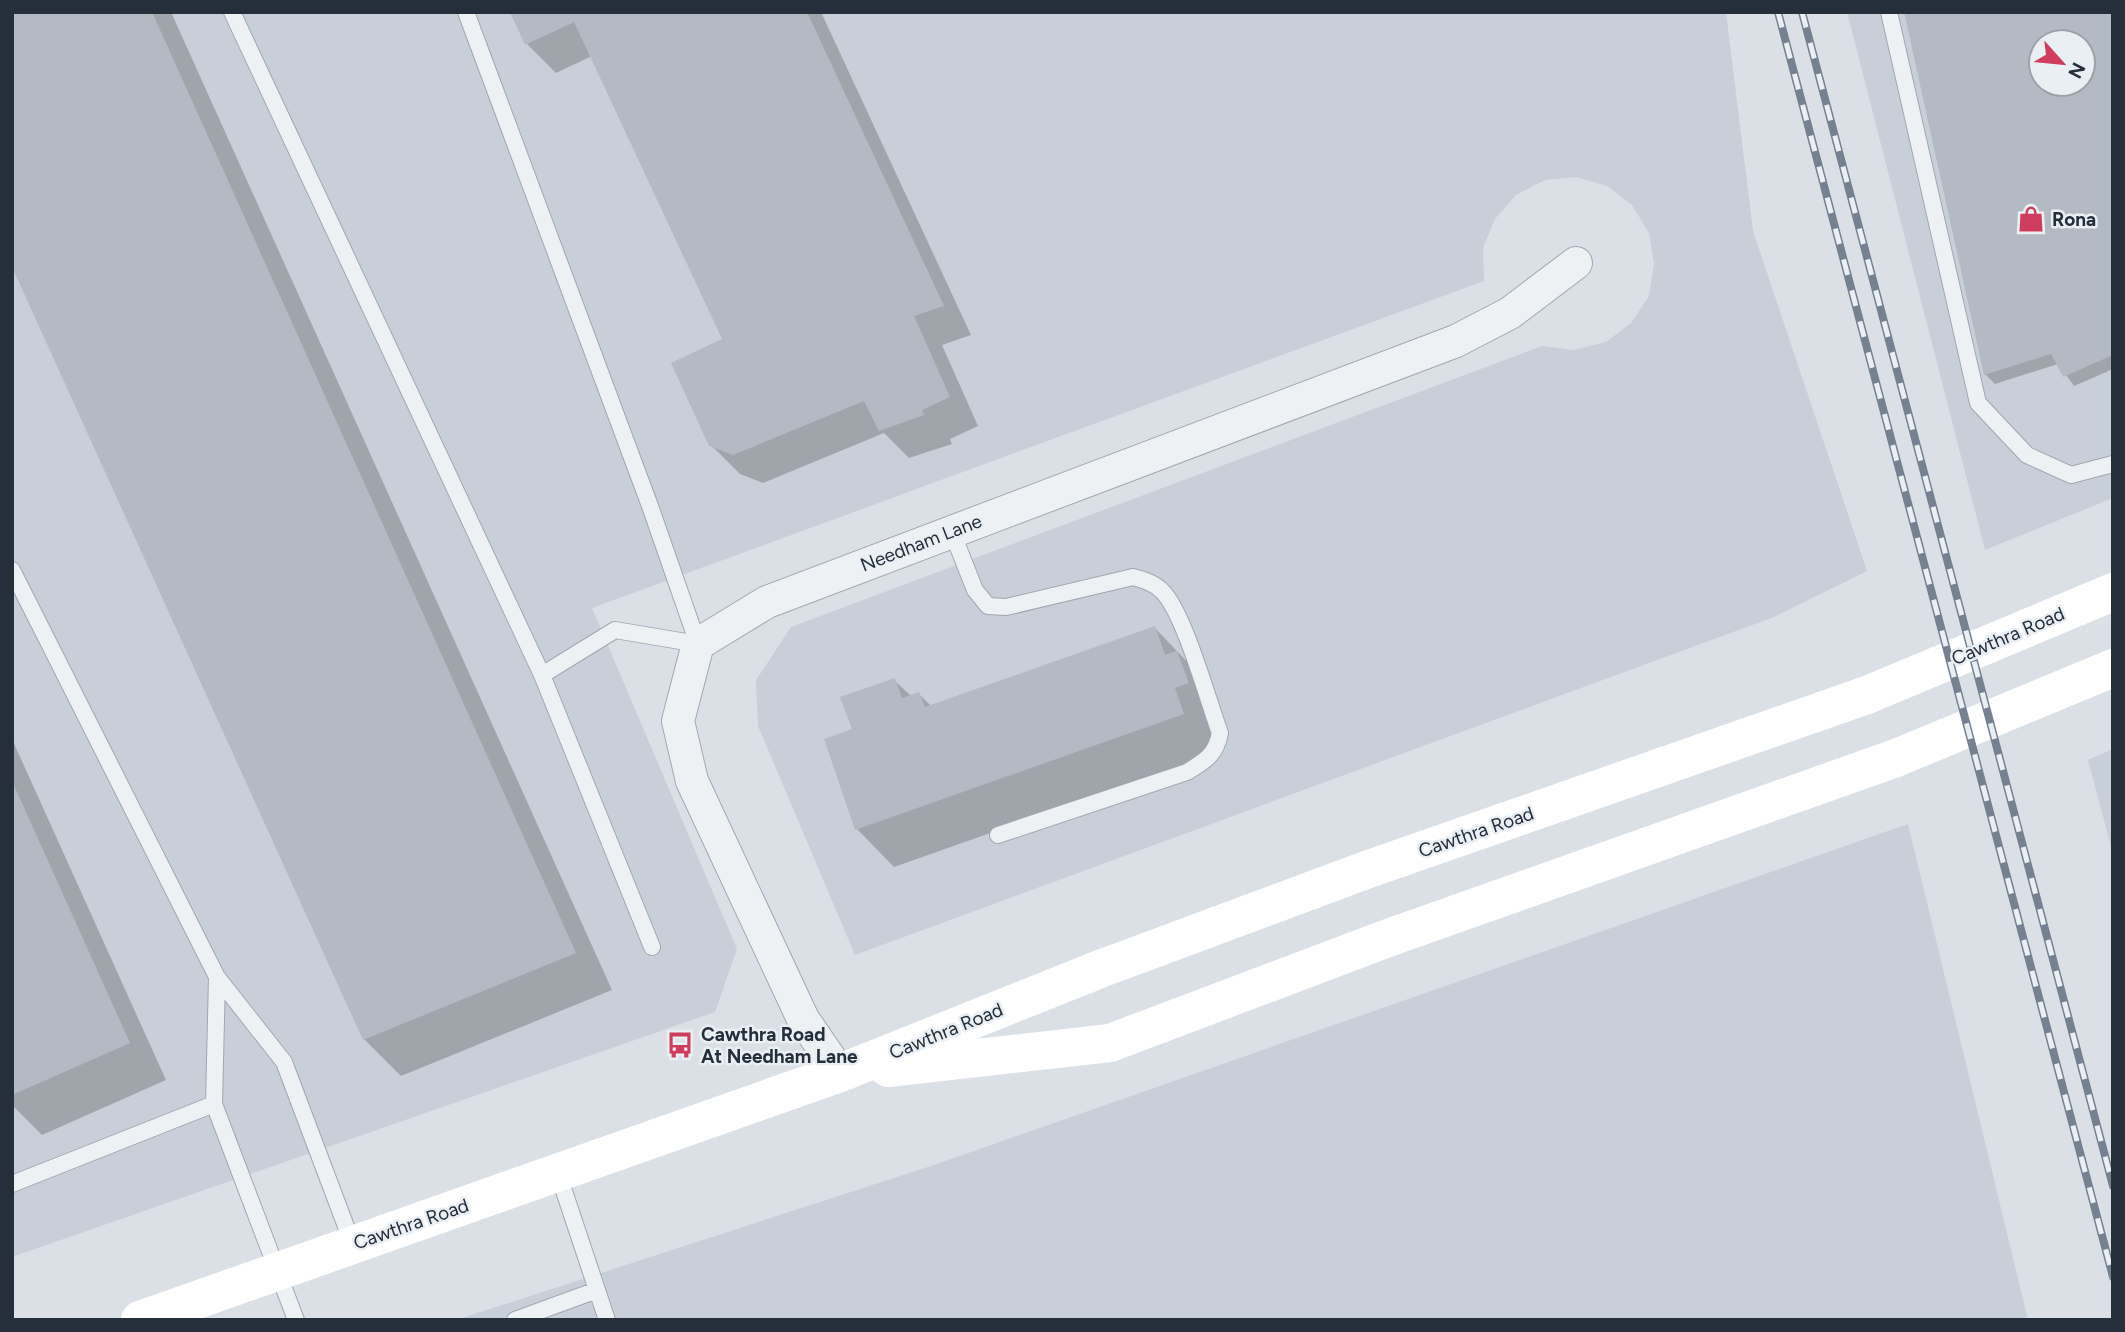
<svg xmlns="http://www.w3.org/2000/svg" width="2125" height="1332" font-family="Figtree,sans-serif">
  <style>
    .built { fill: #c9cfd8; fill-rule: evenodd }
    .shadow { fill: #0003; fill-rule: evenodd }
    .building { fill: #b3bac3; fill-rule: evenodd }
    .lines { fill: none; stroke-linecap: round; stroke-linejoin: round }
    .lane-casing { stroke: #a1a7b0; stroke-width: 18 }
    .street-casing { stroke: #a1a7b0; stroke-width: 34 }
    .lane { stroke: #eef1f4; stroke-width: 16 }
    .street { stroke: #eef1f4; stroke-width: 32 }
    .secondary { stroke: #fff; stroke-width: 38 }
    .rail-casing { stroke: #758190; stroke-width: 8 }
    .rail { stroke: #eaeff4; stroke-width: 5; stroke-dasharray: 16; stroke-linecap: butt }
    .labels { text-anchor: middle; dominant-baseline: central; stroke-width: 5; stroke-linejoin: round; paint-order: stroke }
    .poi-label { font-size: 19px; font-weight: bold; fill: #252f3c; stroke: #eaeff4; text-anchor: start }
    .street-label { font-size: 19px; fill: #252f3c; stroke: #eaeff4 }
  </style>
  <rect width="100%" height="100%" fill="#dbe0e6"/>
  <path class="built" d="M12,12H1726L1753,231L1867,571L1774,617L855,955L758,726L756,680L791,627L1542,346L1574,350L1606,342L1631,323L1649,296L1654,264L1649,233L1632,205L1607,186L1576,177L1545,180L1516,195L1495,219L1483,248L1484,281L592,608L737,949L715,1012L12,1257Z
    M1847,12H2113V498L1985,550ZM2041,42H2083V84H2041Z
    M2113,749V854L2088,760Z
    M1908,824L2028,1320H456L931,1166Z"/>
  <path class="shadow" d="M12,12H171L612,990L401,1076L364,1039Z
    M512,12H821L971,335L942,345L978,426L950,439L952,444L909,458L884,433L763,483L740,474L711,445L724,340L592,56L556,73L527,44Z
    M1906,12H2113V369L2074,386L2058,364L1995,384L1985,374ZM2041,42H2083V84H2041Z
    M1155,628L1214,690L1224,720L1211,725L1220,752L894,867L857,829L854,730L894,680L911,696L919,694L932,707Z
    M12,739L166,1080L42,1135L12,1105Z"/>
  <path class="building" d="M12,12H152L576,953L363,1040L12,267Z
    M510,12H807L944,306L914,316L950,397L922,410L924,415L879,431L864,401L733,455L709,446L671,363L722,339L574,22L525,45Z
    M1904,12H2113V355L2063,377L2051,354L1984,375ZM2041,42H2083V84H2041Z
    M1155,626L1165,655L1177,651L1189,683L1175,688L1184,714L855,830L824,739L852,729L840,697L895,678L902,698L919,692L925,707Z
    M12,781L130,1043L12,1095Z"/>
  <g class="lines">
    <g class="lane-casing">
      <path id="lane" d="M232,12L542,675
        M466,12L650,506L698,644L615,630L542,675L652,947
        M1889,12L1978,403L2027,455L2071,475L2113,464
        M952,532L975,590L988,606L1006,607L1133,577C1144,580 1154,583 1162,591C1184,612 1208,701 1220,733C1216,755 1205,761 1187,772L998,835
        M12,570L217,977L214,1104L12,1184
        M217,977L284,1062L353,1245
        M214,1104L296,1320
        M558,1173L607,1320
        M515,1320L597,1290"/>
    </g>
    <g class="street-casing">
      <path id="street" d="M840,1073L803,1019L692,781L678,721L698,644L767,602L1456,341L1510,313L1576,263"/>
    </g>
    <use href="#lane" class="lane"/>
    <use href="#street" class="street"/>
    <path class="secondary" d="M888,1068L1110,1043L1388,938L1896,758L2113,668
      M140,1320L840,1073L1100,969L1366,870L1867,695L2113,592"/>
    <g class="rail-casing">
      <path id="rail" d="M1778,12L2113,1277
        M1802,12L2113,1186"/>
    </g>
    <use href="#rail" class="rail"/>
  </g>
  <defs>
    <g id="shop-bare" transform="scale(2.1)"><path d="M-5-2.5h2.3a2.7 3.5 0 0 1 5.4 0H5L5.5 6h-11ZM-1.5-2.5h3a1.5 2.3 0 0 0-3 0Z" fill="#cf3d5c" stroke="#eaeff4" stroke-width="2.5" paint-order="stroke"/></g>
    <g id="bus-bare" transform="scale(2.1)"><path d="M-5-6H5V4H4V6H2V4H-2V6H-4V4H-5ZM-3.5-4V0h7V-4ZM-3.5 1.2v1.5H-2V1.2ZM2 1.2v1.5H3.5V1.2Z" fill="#cf3d5c" stroke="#eaeff4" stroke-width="2.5" paint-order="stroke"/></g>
  </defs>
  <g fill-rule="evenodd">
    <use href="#shop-bare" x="2031" y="219"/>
    <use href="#bus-bare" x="680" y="1045"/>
  </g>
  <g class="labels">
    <g class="poi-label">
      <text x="2052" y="219">Rona</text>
      <text x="701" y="1034">Cawthra Road<tspan x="701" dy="22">At Needham Lane</tspan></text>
    </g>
    <g class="street-label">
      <text transform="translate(921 543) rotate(-21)">Needham Lane</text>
      <text transform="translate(2008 636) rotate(-23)">Cawthra Road</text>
      <text transform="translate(1476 832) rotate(-19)">Cawthra Road</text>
      <text transform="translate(946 1031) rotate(-22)">Cawthra Road</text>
      <text transform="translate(411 1224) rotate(-19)">Cawthra Road</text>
    </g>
  </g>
  <rect width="2125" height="1332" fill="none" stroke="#252f3c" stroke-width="28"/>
  <g transform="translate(2062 63) rotate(117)"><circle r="33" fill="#eaeff4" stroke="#9ba2aa" stroke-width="2"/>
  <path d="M0-5L12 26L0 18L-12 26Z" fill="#cf3d5c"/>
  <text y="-10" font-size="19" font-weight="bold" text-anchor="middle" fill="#252f3c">N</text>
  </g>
</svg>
